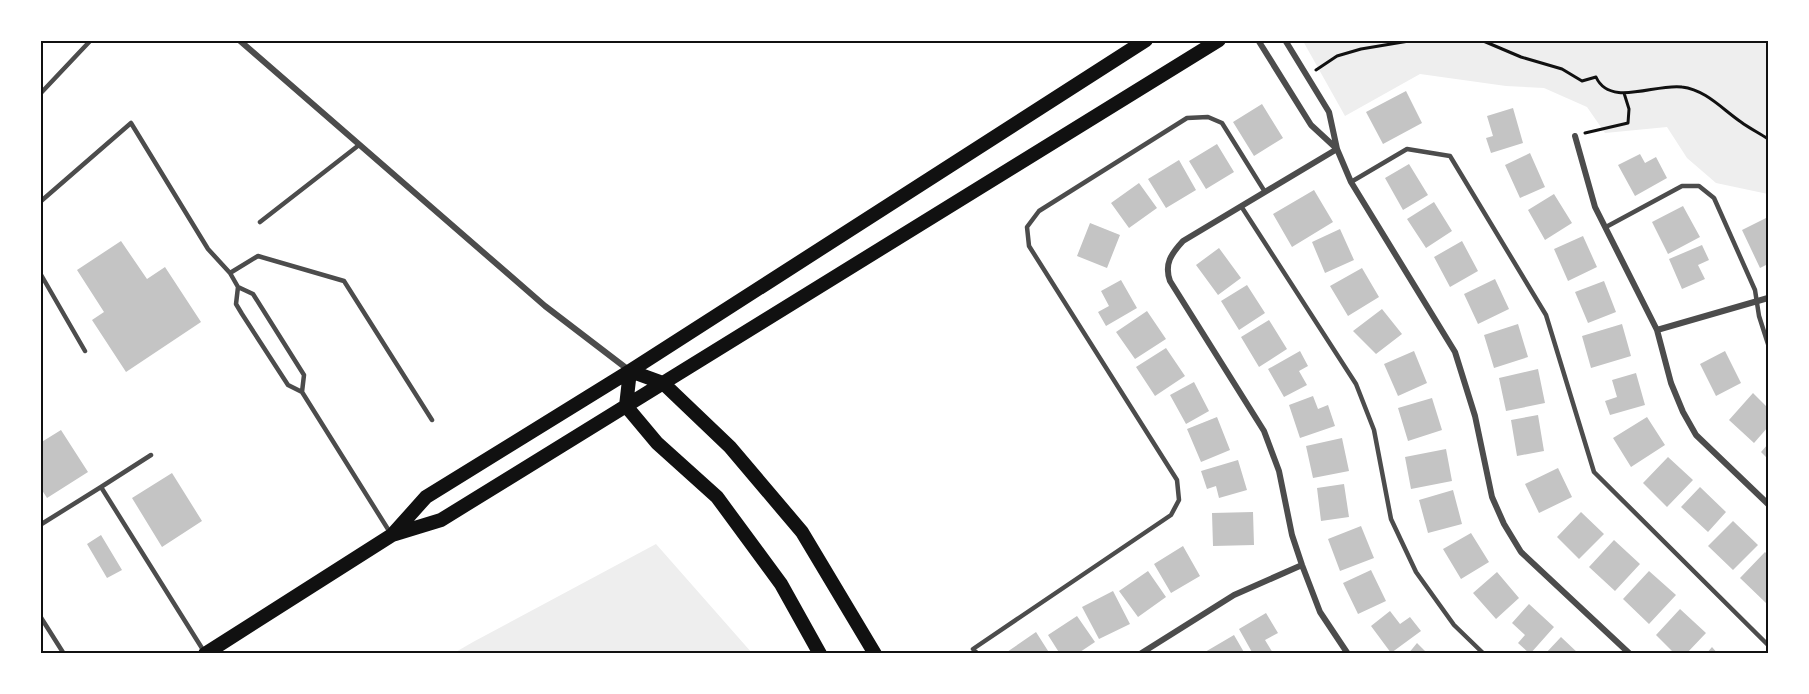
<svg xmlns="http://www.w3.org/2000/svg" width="1809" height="694" font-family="'Fira Sans',sans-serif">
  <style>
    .green { fill: #eee }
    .building { fill: #c4c4c4 }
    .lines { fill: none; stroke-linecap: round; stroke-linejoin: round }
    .path { stroke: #111; stroke-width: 3 }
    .service { stroke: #4c4c4c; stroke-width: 4.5 }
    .minor { stroke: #4c4c4c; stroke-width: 6 }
    .primary { stroke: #111; stroke-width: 14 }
    .neatline { fill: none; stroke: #111; stroke-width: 2 }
  </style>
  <rect width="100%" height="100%" fill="#fff"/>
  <path class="green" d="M1303,41H1768V194L1716,183L1687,158L1667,127L1605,133L1587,107L1544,88L1506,86L1420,74L1345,116Z
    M656,544L752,653H454L473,642Z"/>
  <path class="building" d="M1406,91L1422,123L1383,144L1366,112Z
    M1262,104L1283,138L1254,156L1233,122Z
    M1513,108L1523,143L1491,153L1486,138L1493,136L1487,116Z
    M1217,144L1234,172L1206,189L1189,161Z
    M1530,153L1545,187L1520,198L1505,165Z
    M1640,154L1645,163L1656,157L1667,178L1635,196L1618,165Z
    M1179,160L1196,190L1166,208L1148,179Z
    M1409,164L1428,195L1403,210L1385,178Z
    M1139,183L1157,208L1129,228L1111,203Z
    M1314,190L1333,222L1292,247L1273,214Z
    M1554,194L1572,223L1545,240L1528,210Z
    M1434,202L1452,231L1426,248L1407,219Z
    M1683,206L1700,237L1668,254L1652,222Z
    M1768,217V264L1760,268L1742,230Z
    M1090,223L1120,235L1107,268L1077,256Z
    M1340,229L1354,260L1325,273L1312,242Z
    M1583,236L1597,267L1568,281L1554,249Z
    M121,241L147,279L165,267L201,322L126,372L92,320L104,312L77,270Z
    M1462,241L1478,271L1450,287L1434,257Z
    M1702,245L1709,260L1698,265L1705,279L1682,289L1669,259Z
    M1219,248L1241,278L1218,295L1196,265Z
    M1362,268L1379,297L1348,316L1330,286Z
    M1495,279L1509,309L1478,324L1464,294Z
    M1121,280L1137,308L1106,326L1098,312L1109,306L1101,291Z
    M1604,281L1616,312L1588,323L1575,292Z
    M1247,285L1265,313L1239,330L1221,301Z
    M1382,309L1402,334L1376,354L1353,331Z
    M1147,311L1166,339L1135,359L1116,332Z
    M1269,320L1287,349L1259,367L1241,337Z
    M1518,324L1528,357L1494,368L1484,335Z
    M1622,324L1631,356L1591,368L1582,336Z
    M1166,348L1185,376L1155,396L1136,367Z
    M1300,351L1308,366L1299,371L1307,385L1284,397L1268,369Z
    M1414,351L1427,383L1398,396L1384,364Z
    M1725,351L1741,383L1716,396L1700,364Z
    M1538,369L1545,403L1506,411L1499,378Z
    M1636,373L1645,405L1610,415L1605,401L1617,397L1612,380Z
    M1194,382L1209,411L1186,424L1170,395Z
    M1753,393L1768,408V427L1754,443L1729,420Z
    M1313,396L1318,409L1328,405L1335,426L1300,438L1289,405Z
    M1432,398L1442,430L1408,441L1398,408Z
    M1538,415L1544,451L1517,456L1511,420Z
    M1217,417L1230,450L1201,462L1187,429Z
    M1647,417L1665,445L1631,467L1613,438Z
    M61,430L88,472L47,498L40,487V443Z
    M1342,438L1349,471L1313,478L1306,446Z
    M1768,444V459L1761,452Z
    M1446,449L1452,481L1411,489L1405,457Z
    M1668,457L1693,480L1667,507L1643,483Z
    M1238,460L1247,490L1219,498L1216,486L1207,489L1201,471Z
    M1558,468L1572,497L1539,513L1525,484Z
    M172,473L202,521L162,547L132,498Z
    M1344,484L1349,517L1321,521L1317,488Z
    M1700,487L1726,512L1708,532L1681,507Z
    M1453,490L1462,524L1428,533L1419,500Z
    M1253,512L1254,545L1213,546L1212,513Z
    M1581,512L1604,534L1579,559L1557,537Z
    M1733,521L1758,545L1733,570L1708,546Z
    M1361,526L1374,558L1340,571L1328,539Z
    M1471,533L1489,562L1461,579L1443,549Z
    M101,535L122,570L107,578L87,544Z
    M1614,540L1640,564L1615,591L1589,567Z
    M1183,546L1200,576L1171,593L1154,564Z
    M1765,552L1768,555V599L1766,603L1740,578Z
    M1371,570L1386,601L1358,614L1343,583Z
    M1148,571L1166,597L1138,617L1119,591Z
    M1649,571L1676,595L1649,624L1623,599Z
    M1497,572L1519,598L1496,619L1473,593Z
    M1113,591L1130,624L1099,639L1082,607Z
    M1529,604L1554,627L1530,654L1518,643L1525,635L1512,623Z
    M1680,609L1706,633L1686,654H1675L1656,635Z
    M1390,611L1400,624L1410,617L1421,631L1391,653L1371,626Z
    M1266,613L1278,633L1265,640L1273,653L1253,654L1239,629Z
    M1077,616L1095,642L1077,654H1060L1048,635Z
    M1036,632L1050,654H1009L1007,652Z
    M1234,635L1245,654H1206L1205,652Z
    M1561,637L1579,654H1545Z
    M1417,643L1428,654H1408Z
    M1712,647L1718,654H1706Z"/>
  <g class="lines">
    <path class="path" d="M1481,40L1521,57L1562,69L1582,81L1596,77C1610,108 1656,83 1682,87C1706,90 1722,109 1741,122C1749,128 1759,133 1768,139
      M1316,70L1337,56L1361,49L1415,40
      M1585,133L1628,123L1629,109L1624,93"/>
    <path class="service" d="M40,94L91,40
      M1351,182L1407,149L1450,156L1546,315L1594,472L1768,645
      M40,202L131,123L208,249L230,273
      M1241,206L1356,384L1374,430L1391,519L1416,572L1454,625L1484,654
      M260,222L359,145
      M1606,227L1682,186H1699L1714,198L1755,290L1759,316L1768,344
      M40,273L85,351
      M238,287L230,273L258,256L344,281L432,420
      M302,392L304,375L253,294L238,287L236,304L242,314L288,385L302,392L391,534
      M151,455L101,487L205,653
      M40,525L101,487
      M40,616L64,654
      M978,654L973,649L1171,515L1179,500L1177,480L1029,246L1027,227L1039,211L1187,118L1208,117L1222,123L1265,192"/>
    <path class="minor" d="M239,40L545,306L630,371
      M1258,40L1311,125L1337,149
      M1285,40L1329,112L1337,149L1351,182L1455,352L1475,416L1492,497L1504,524L1521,552L1630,654
      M1575,136L1595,207L1657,330L1671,383L1683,412L1696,435L1768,504
      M1337,149L1183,241C1171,254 1164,264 1170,281L1264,431L1279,471L1292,535L1302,565L1320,612L1348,654
      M1657,330L1768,298
      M1140,654L1234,595L1302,565"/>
    <path class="primary" d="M630,371L663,383L730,447L802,532L875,654
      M630,371L626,406L657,443L717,497L781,584L820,654
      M392,535L441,520L1219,40
      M205,654L392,535L426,497L630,371L1146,40"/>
  </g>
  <rect width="1809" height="694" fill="none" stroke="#ffffff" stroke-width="84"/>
  <rect x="42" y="42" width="1725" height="610" class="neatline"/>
</svg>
